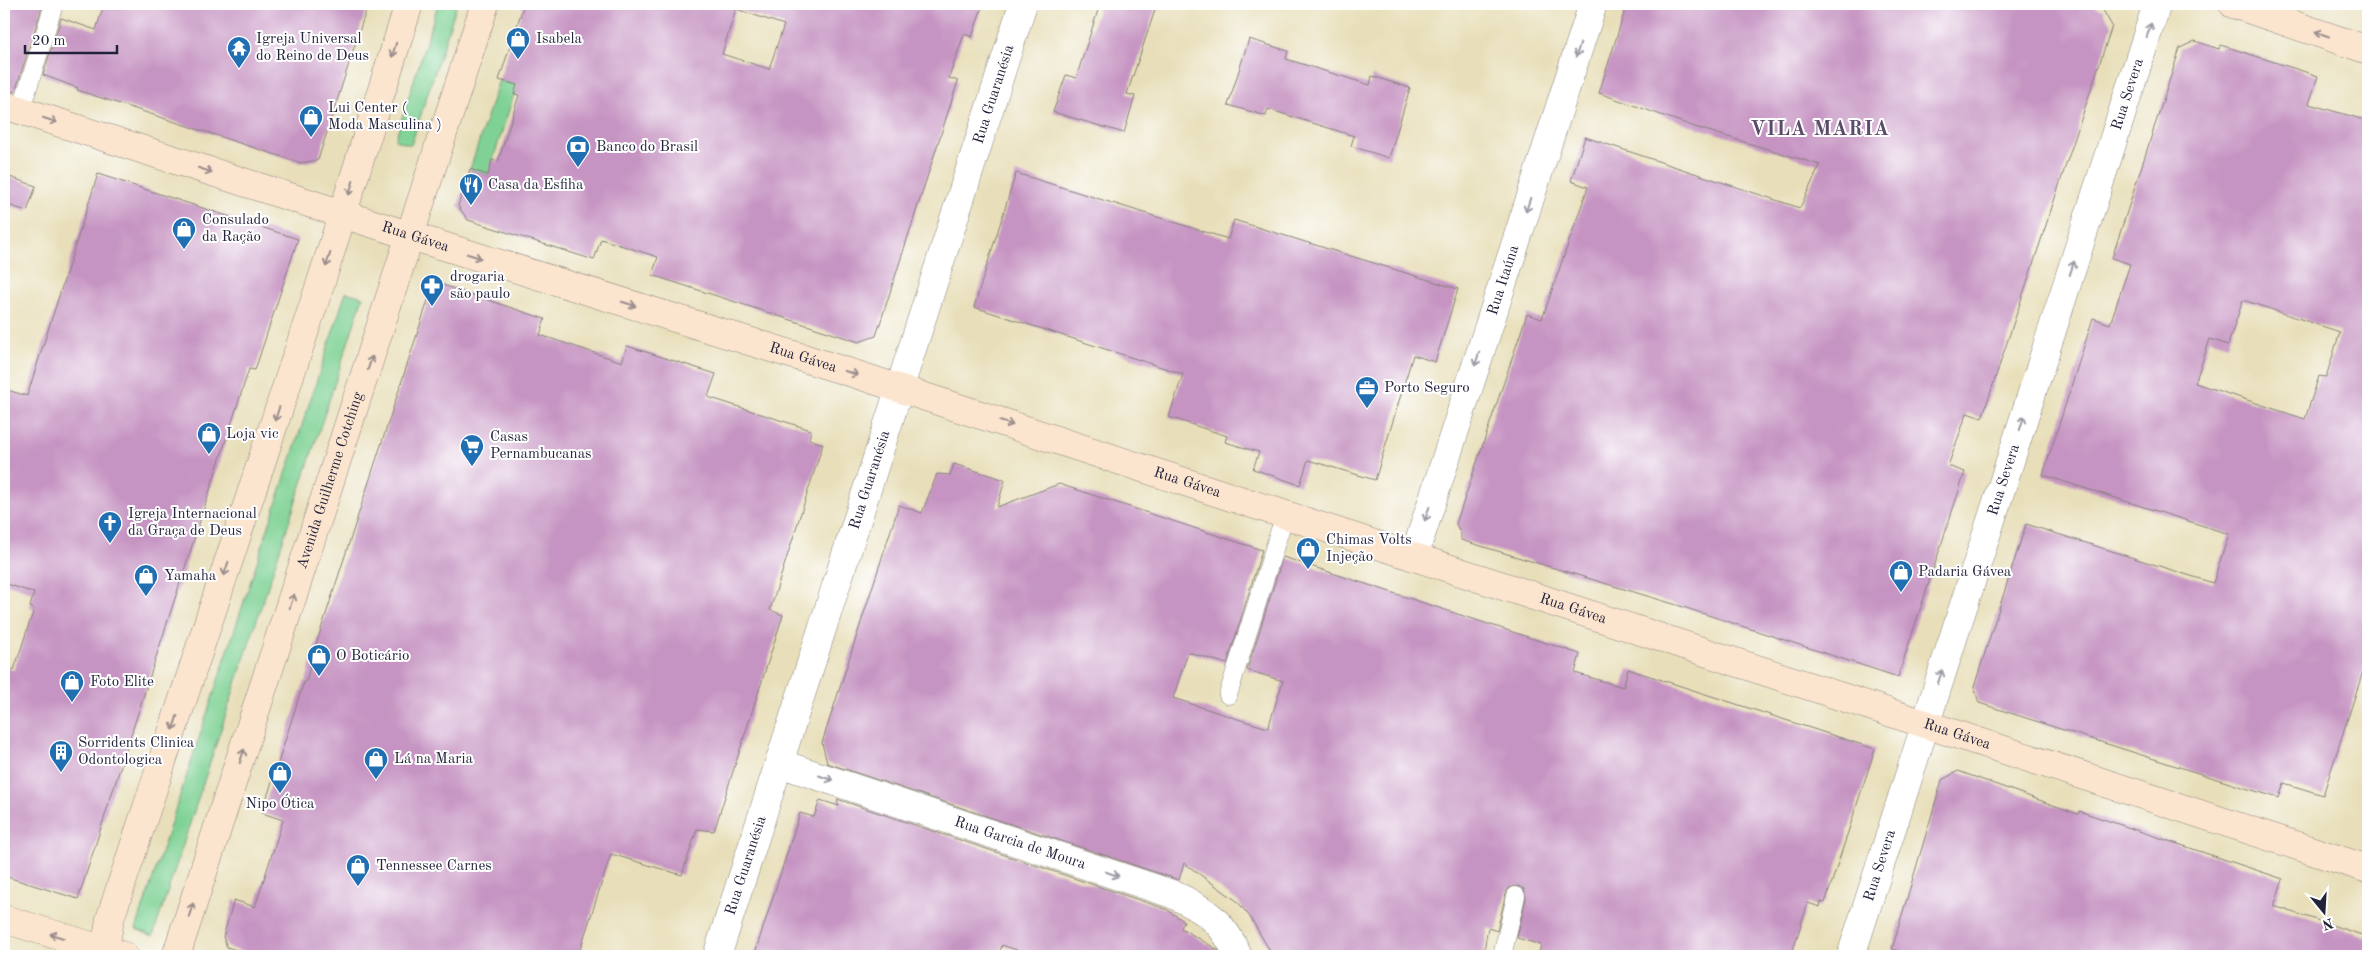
<svg xmlns="http://www.w3.org/2000/svg" width="2372" height="960" font-family="'Old Standard TT',serif">
  <style>
    .green { fill: #7fd294; stroke: #507a68 }
    .building { fill: #c694c2; fill-rule: evenodd }
    .lines { fill: none; stroke-linecap: round; stroke-linejoin: round }
    .lane-casing { stroke: #85807a; stroke-width: 19 }
    .street-casing { stroke: #85807a; stroke-width: 29 }
    .secondary-casing { stroke: #85807a; stroke-width: 29 }
    .lane { stroke: #fff; stroke-width: 18 }
    .street { stroke: #fff; stroke-width: 28 }
    .secondary { stroke: #fce5cf; stroke-width: 28 }
    .oneway { stroke: #9c9ca7 }
    .oneway2 { stroke: #9a8d8c }
    .labels { text-anchor: middle; dominant-baseline: central; stroke-width: 4; stroke-linejoin: round; paint-order: stroke }
    .poi-label { font-size: 15px; fill: #22223b; stroke: #fff; text-anchor: start }
    .street-label { font-size: 15px; fill: #22223b; stroke: #fff }
    .district-label { font-size: 20px; font-weight: bold; letter-spacing: 1px; fill: #5b4a6a; stroke: #fff }
  </style>
  <rect width="100%" height="100%" fill="#fff"/>
  <filter id="ink" filterUnits="userSpaceOnUse"><feTurbulence type="fractalNoise" baseFrequency=".02" numOctaves="2"/><feDisplacementMap in="SourceGraphic" scale="10" xChannelSelector="R" yChannelSelector="G"/><feConvolveMatrix kernelMatrix="1 2 1 2 8 2 1 2 1" color-interpolation-filters="sRGB"/></filter>
  <filter id="wash" filterUnits="userSpaceOnUse"><feTurbulence type="fractalNoise" baseFrequency=".0096" numOctaves="4" result="noise"/><feDisplacementMap in="SourceGraphic" scale="20" xChannelSelector="R" yChannelSelector="G"/><feGaussianBlur stdDeviation="1.12" result="paint"/><feColorMatrix in="noise" values="0 0 0 0 0 0 0 0 0 0 0 0 0 0 0 0 0 1.4 0 .05"/><feComposite in="paint" operator="in"/></filter>
  <g filter="url(#wash)">
    <rect width="100%" height="100%" fill="#e8dfba"/>
    <path class="green" d="M438,4H457L411,145L395,140Z
      M499,80L517,85L488,175L470,169Z
      M346,292L363,297L153,936L136,929Z"/>
    <g id="blocks">
      <path class="building" d="M4,4H43L15,92L4,90Z
        M104,4H368L318,160L301,163L77,90L78,88L43,75L61,18L96,30Z
        M524,4H983L972,37L964,34L949,78L958,81L876,336L859,342L652,275L658,257L601,239L594,260L468,220L458,206L470,169L488,175L492,160L498,162L519,95L514,94L517,85L499,80ZM736,9L784,25L769,69L722,54Z
        M1100,4H1157L1127,94L1135,96L1124,133L1053,112L1066,75L1076,78Z
        M1627,4H2084L2103,10L2112,26L1982,418L1967,413L1948,466L1965,472L1898,677L1677,605L1461,540V534L1456,524L1527,314L1542,319L1588,187L1571,181L1585,137L1800,208L1820,165L1695,127L1599,93Z
        M1249,39L1288,51L1286,59L1370,85L1372,76L1410,88L1389,158L1351,146L1354,136L1268,109L1266,116L1228,105Z
        M2195,41L2219,49L2221,45L2318,76L2309,104L2368,121V656L2323,795L2284,783L2279,798L2245,788L1979,703L1974,687L2026,524L2213,583L2229,534L2043,475L2093,318L2110,324L2130,264L2112,258L2180,48ZM2243,300L2340,332L2326,377L2319,376L2305,419L2195,383L2210,339L2228,345Z
        M1016,173L1228,239L1234,220L1458,289L1435,362L1413,355L1375,480L1308,460L1300,485L1253,469L1259,452L1225,442L1227,436L1169,417L1183,374L974,307Z
        M98,174L298,239L255,370L249,369L78,899L4,876V667L14,670L34,609L30,607L34,593L4,583V389L27,396Z
        M4,175L36,186L27,211L4,204Z
        M434,282L545,319L540,335L622,362L627,346L716,374L708,397L811,430L809,439L823,444L770,610L783,615L714,831L697,829L682,875L611,854L578,956H255L227,947L223,937L234,900L255,907L283,820L262,813L297,703L304,682H306L314,651Z
        M954,464L1005,480L997,507L1059,484L1262,550L1227,664L1188,652L1173,698L1241,720L1268,728L1283,681L1247,670L1283,557L1580,654L1575,673L1623,687L1628,669L1875,749L1825,903L1821,902L1820,907L1808,903L1791,956H1538L1541,945L1517,938L1526,898L1524,889L1518,886L1509,888L1506,893L1497,931L1488,928L1483,956H1273L1250,917L1237,901L1184,863L1179,880L827,763L822,743L899,505L922,513L937,474L950,475Z
        M1958,771L2078,814L2079,811L2283,879L2274,906L2368,937V956H1916L1892,949L1942,780Z
        M837,799L1166,909L1184,921L1181,928L1218,950L1221,956H1034L1002,945L998,956H754L800,813L814,817L820,800L839,806Z"/>
    </g>
  </g>
  <g filter="url(#ink)">
    <use href="#blocks" fill-opacity="0" stroke="#85807a" stroke-width="1"/>
    <g class="lines">
      <g class="lane-casing">
        <path id="lane" d="M21,110L54,4
          M1228,695L1285,514
          M1502,956L1516,896"/>
      </g>
      <g class="street-casing">
        <g id="street">
          <path id="s1" d="M1414,557L1593,4"/>
          <path id="s2" d="M779,763L1172,894C1205,909 1224,922 1238,956"/>
          <path id="s3" d="M717,956L1023,4"/>
          <path id="s4" d="M1851,956L2157,4"/>
        </g>
      </g>
      <g class="secondary-casing">
        <g id="secondary">
          <path d="M2233,4L2368,50"/>
          <path id="s5" d="M4,105L411,236L858,375L2368,869"/>
          <path d="M4,919L124,956"/>
          <path d="M104,956L110,919L321,282L409,4"/>
          <path id="s6" d="M176,956L485,4"/>
        </g>
      </g>
      <use href="#lane" class="lane"/>
      <use href="#street" class="street"/>
      <use href="#secondary" class="secondary"/>
    </g>
    <defs><path id="oneway-shaft" d="M-6 0H5M1.5-3L5.5 0L1.5 3" fill="none" stroke-width="1.6" stroke-linecap="round" stroke-linejoin="round" transform="scale(1.25)"/></defs>
    <g class="oneway">
      <use href="#oneway-shaft" transform="translate(2149 30) rotate(-72)"/>
      <use href="#oneway-shaft" transform="translate(1578 50) rotate(108)"/>
      <use href="#oneway-shaft" transform="translate(1528 205) rotate(108)"/>
      <use href="#oneway-shaft" transform="translate(2072 268) rotate(-72)"/>
      <use href="#oneway-shaft" transform="translate(1477 359) rotate(108)"/>
      <use href="#oneway-shaft" transform="translate(2022 423) rotate(-72)"/>
      <use href="#oneway-shaft" transform="translate(1427 514) rotate(108)"/>
      <use href="#oneway-shaft" transform="translate(1940 677) rotate(-72)"/>
      <use href="#oneway-shaft" transform="translate(826 778) rotate(19)"/>
      <use href="#oneway-shaft" transform="translate(1112 874) rotate(19)"/>
    </g>
    <g class="oneway2">
      <use href="#oneway-shaft" transform="translate(2322 34) rotate(-161)"/>
      <use href="#oneway-shaft" transform="translate(394 50) rotate(107)"/>
      <use href="#oneway-shaft" transform="translate(50 120) rotate(18)"/>
      <use href="#oneway-shaft" transform="translate(205 170) rotate(18)"/>
      <use href="#oneway-shaft" transform="translate(351 188) rotate(108)"/>
      <use href="#oneway-shaft" transform="translate(474 256) rotate(17)"/>
      <use href="#oneway-shaft" transform="translate(328 260) rotate(108)"/>
      <use href="#oneway-shaft" transform="translate(629 304) rotate(17)"/>
      <use href="#oneway-shaft" transform="translate(370 363) rotate(-72)"/>
      <use href="#oneway-shaft" transform="translate(851 373) rotate(17)"/>
      <use href="#oneway-shaft" transform="translate(277 414) rotate(108)"/>
      <use href="#oneway-shaft" transform="translate(1006 423) rotate(18)"/>
      <use href="#oneway-shaft" transform="translate(226 569) rotate(108)"/>
      <use href="#oneway-shaft" transform="translate(292 601) rotate(-72)"/>
      <use href="#oneway-shaft" transform="translate(175 723) rotate(108)"/>
      <use href="#oneway-shaft" transform="translate(242 756) rotate(-72)"/>
      <use href="#oneway-shaft" transform="translate(191 910) rotate(-72)"/>
      <use href="#oneway-shaft" transform="translate(57 936) rotate(-163)"/>
    </g>
  </g>
  <defs>
    <g id="shop-pin" transform="scale(1.25)"><path d="M0 17L-7.5 6A9.5 9.5 0 1 1 7.5 6Z" fill="#1f6fb2" stroke="#fff"/><path d="M-5-2.5h2.3a2.7 3.5 0 0 1 5.4 0H5L5.5 6h-11ZM-1.5-2.5h3a1.5 2.3 0 0 0-3 0Z" fill="#fff"/></g>
    <g id="temple-pin" transform="scale(1.25)"><path d="M0 17L-7.5 6A9.5 9.5 0 1 1 7.5 6Z" fill="#1f6fb2" stroke="#fff"/><path d="M0-6L5-2H3V0L6.5 2.5H4V6H1.5V3h-3V6H-4V2.5H-6.5L-3 0V-2H-5Z" fill="#fff"/></g>
    <g id="bank-pin" transform="scale(1.25)"><path d="M0 17L-7.5 6A9.5 9.5 0 1 1 7.5 6Z" fill="#1f6fb2" stroke="#fff"/><path d="M-6-4H6V4H-6ZM0-2.3a2.3 2.3 0 1 0 0 4.6a2.3 2.3 0 1 0 0-4.6Z" fill="#fff"/></g>
    <g id="restaurant-pin" transform="scale(1.25)"><path d="M0 17L-7.5 6A9.5 9.5 0 1 1 7.5 6Z" fill="#1f6fb2" stroke="#fff"/><path d="M-5-6h1v4h1v-4h1v4h1v-4h1v5L-1.5 .5V6h-2V.5L-5-1ZM5-6V6H3V1.5H1.5Q1.5-4 5-6Z" fill="#fff"/></g>
    <g id="pharmacy-pin" transform="scale(1.25)"><path d="M0 17L-7.5 6A9.5 9.5 0 1 1 7.5 6Z" fill="#1f6fb2" stroke="#fff"/><path d="M-2-6h4v4h4v4h-4v4h-4v-4h-4v-4h4Z" fill="#fff"/></g>
    <g id="office-pin" transform="scale(1.25)"><path d="M0 17L-7.5 6A9.5 9.5 0 1 1 7.5 6Z" fill="#1f6fb2" stroke="#fff"/><path d="M-6-3h4V-5.5h4V-3h4V5H-6ZM-1-4.5V-3h2v-1.5ZM-6 0V1H6V0Z" fill="#fff"/></g>
    <g id="supermarket-pin" transform="scale(1.25)"><path d="M0 17L-7.5 6A9.5 9.5 0 1 1 7.5 6Z" fill="#1f6fb2" stroke="#fff"/><path d="M-6-5.5h2.5l.6 2H6L4.5 2H-2.5L-4.4-4H-6ZM-1.5 3.2a1.3 1.3 0 1 0 .1 0ZM3 3.2a1.3 1.3 0 1 0 .1 0Z" fill="#fff"/></g>
    <g id="church-pin" transform="scale(1.25)"><path d="M0 17L-7.5 6A9.5 9.5 0 1 1 7.5 6Z" fill="#1f6fb2" stroke="#fff"/><path d="M-1.2-6h2.4v3.5h3.3v2.4h-3.3V6h-2.4V-.1h-3.3v-2.4h3.3Z" fill="#fff"/></g>
    <g id="building-pin" transform="scale(1.25)"><path d="M0 17L-7.5 6A9.5 9.5 0 1 1 7.5 6Z" fill="#1f6fb2" stroke="#fff"/><path d="M-4-6H4V6H1V3H-1V6H-4ZM-2.5-4.3h1.7v1.8h-1.7ZM.8-4.3h1.7v1.8H.8ZM-2.5-1h1.7V.8h-1.7ZM.8-1h1.7V.8H.8Z" fill="#fff"/></g>
  </defs>
  <g fill-rule="evenodd">
    <use href="#shop-pin" x="518" y="39"/>
    <use href="#temple-pin" x="239" y="48"/>
    <use href="#shop-pin" x="311" y="117"/>
    <use href="#bank-pin" x="578" y="147"/>
    <use href="#restaurant-pin" x="471" y="185"/>
    <use href="#shop-pin" x="184" y="229"/>
    <use href="#pharmacy-pin" x="432" y="286"/>
    <use href="#office-pin" x="1367" y="388"/>
    <use href="#shop-pin" x="209" y="434"/>
    <use href="#supermarket-pin" x="472" y="446"/>
    <use href="#church-pin" x="110" y="523"/>
    <use href="#shop-pin" x="1308" y="549"/>
    <use href="#shop-pin" x="1901" y="572"/>
    <use href="#shop-pin" x="146" y="576"/>
    <use href="#shop-pin" x="319" y="656"/>
    <use href="#shop-pin" x="72" y="682"/>
    <use href="#building-pin" x="61" y="752"/>
    <use href="#shop-pin" x="376" y="759"/>
    <use href="#shop-pin" x="280" y="773"/>
    <use href="#shop-pin" x="358" y="866"/>
  </g>
  <g class="labels">
    <g class="poi-label">
      <text x="256" y="39">Igreja Universal<tspan x="256" dy="17">do Reino de Deus</tspan></text>
      <text x="536" y="39">Isabela</text>
      <text x="328" y="108">Lui Center (<tspan x="328" dy="17">Moda Masculina )</tspan></text>
      <text x="596" y="147">Banco do Brasil</text>
      <text x="488" y="185">Casa da Esfiha</text>
      <text x="202" y="220">Consulado<tspan x="202" dy="17">da Ração</tspan></text>
      <text x="450" y="277">drogaria<tspan x="450" dy="17">são paulo</tspan></text>
      <text x="1384" y="388">Porto Seguro</text>
      <text x="226" y="434">Loja vic</text>
      <text x="490" y="437">Casas<tspan x="490" dy="17">Pernambucanas</tspan></text>
      <text x="128" y="514">Igreja Internacional<tspan x="128" dy="17">da Graça de Deus</tspan></text>
      <text x="1326" y="540">Chimas Volts<tspan x="1326" dy="17">Injeção</tspan></text>
      <text x="1918" y="572">Padaria Gávea</text>
      <text x="164" y="576">Yamaha</text>
      <text x="336" y="656">O Boticário</text>
      <text x="90" y="682">Foto Elite</text>
      <text x="78" y="743">Sorridents Clinica<tspan x="78" dy="17">Odontologica</tspan></text>
      <text x="394" y="759">Lá na Maria</text>
      <text x="280" y="804" text-anchor="middle">Nipo Ótica</text>
      <text x="376" y="866">Tennessee Carnes</text>
    </g>
    <g class="street-label">
      <text stroke="none"><textPath href="#s3" startOffset="905">Rua Guaranésia</textPath></text>
      <text stroke="none"><textPath href="#s4" startOffset="905">Rua Severa</textPath></text>
      <text stroke="none"><textPath href="#s5" startOffset="432">Rua Gávea</textPath></text>
      <text stroke="none"><textPath href="#s1" startOffset="291">Rua Itaúna</textPath></text>
      <text stroke="none"><textPath href="#s5" startOffset="838">Rua Gávea</textPath></text>
      <text stroke="none"><textPath href="#s6" startOffset="500">Avenida Guilherme Cotching</textPath></text>
      <text stroke="none"><textPath href="#s3" startOffset="500">Rua Guaranésia</textPath></text>
      <text stroke="none"><textPath href="#s4" startOffset="500">Rua Severa</textPath></text>
      <text stroke="none"><textPath href="#s5" startOffset="1242">Rua Gávea</textPath></text>
      <text stroke="none"><textPath href="#s5" startOffset="1648">Rua Gávea</textPath></text>
      <text stroke="none"><textPath href="#s5" startOffset="2052">Rua Gávea</textPath></text>
      <text stroke="none"><textPath href="#s2" startOffset="254">Rua Garcia de Moura</textPath></text>
      <text stroke="none"><textPath href="#s3" startOffset="95">Rua Guaranésia</textPath></text>
      <text stroke="none"><textPath href="#s4" startOffset="95">Rua Severa</textPath></text>
    </g>
    <g class="district-label">
      <text x="1820" y="130">VILA MARIA</text>
    </g>
  </g>
  <rect width="2372" height="960" fill="none" stroke="#fff" stroke-width="20"/>
  <g transform="translate(2324 912) rotate(162)" stroke="#ffffff" stroke-width="4" paint-order="stroke">
  <path d="M0-4L9 19L0 12L-9 19Z" fill="#22223b"/>
  <text y="-8" font-size="14" font-weight="bold" text-anchor="middle" fill="#22223b">N</text>
  </g>
  <path d="M25 45v8h92v-8" fill="none" stroke="#22223b" stroke-width="2.5"/>
  <text x="32" y="45" font-size="15" fill="#22223b" stroke="#ffffff" stroke-width="4" paint-order="stroke">20 m</text>
</svg>
